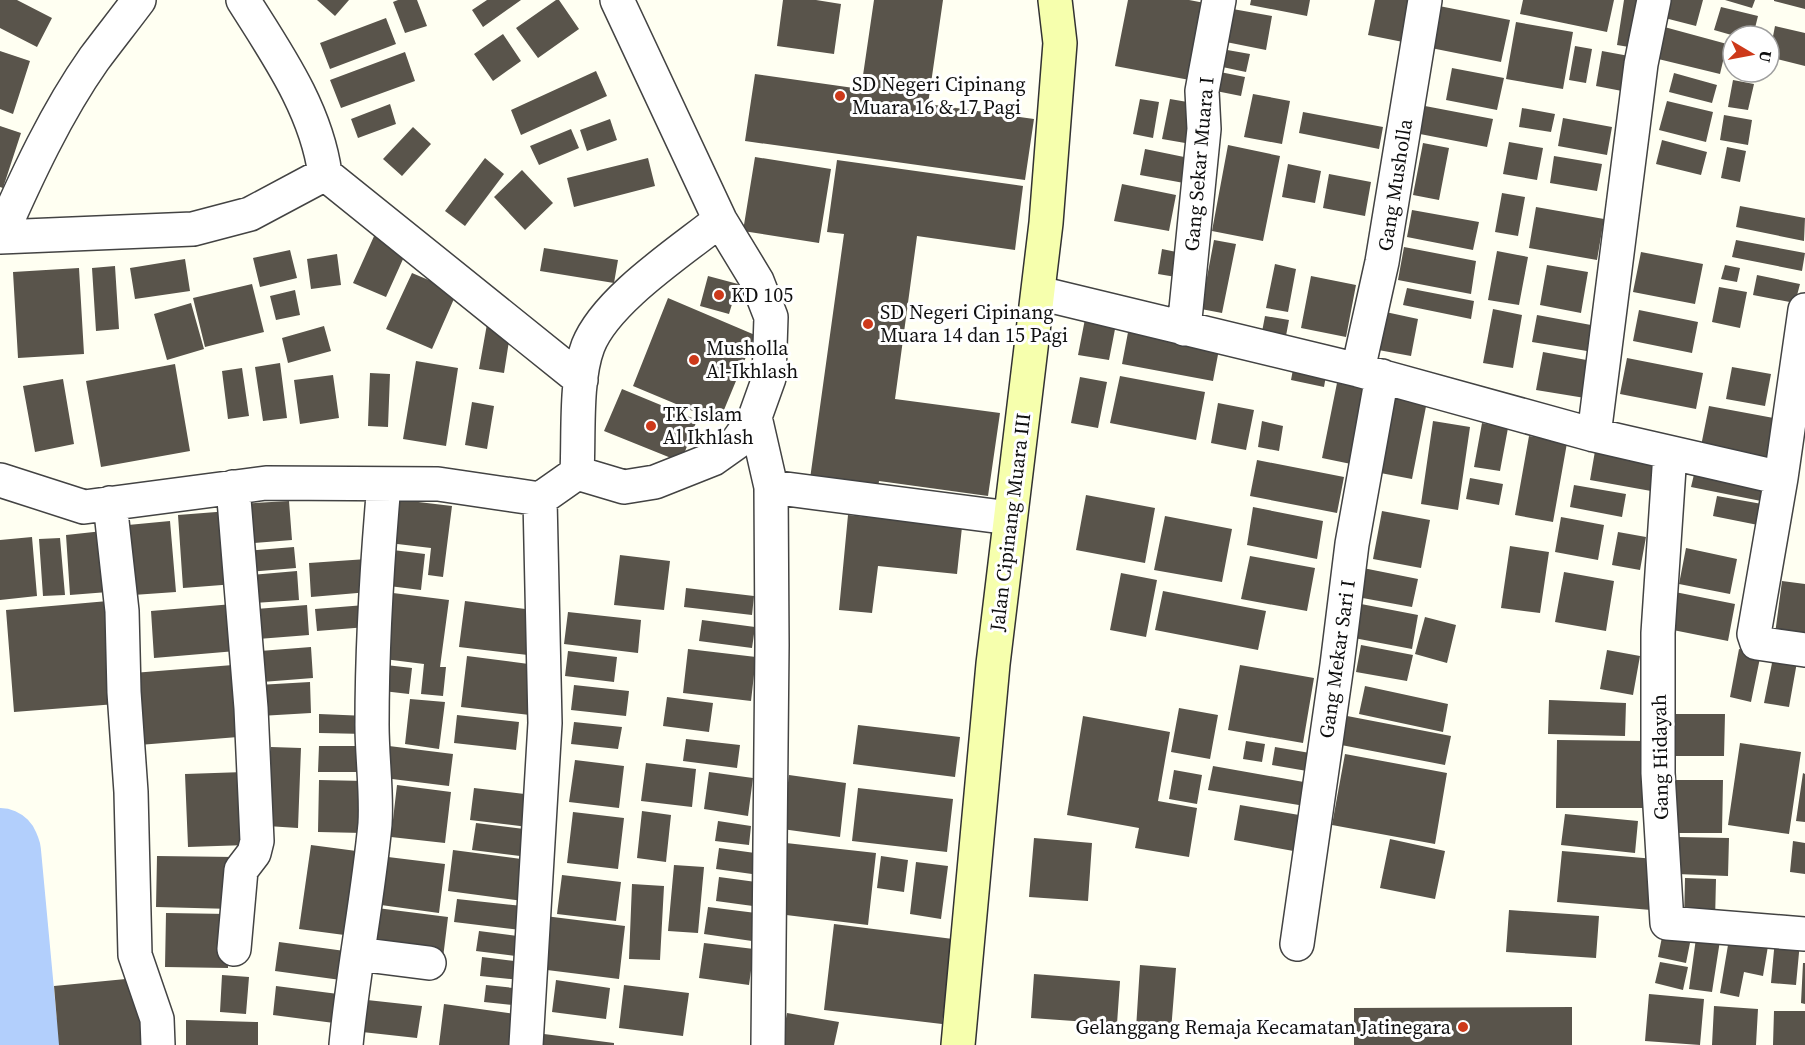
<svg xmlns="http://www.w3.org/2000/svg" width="1805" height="1045" font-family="'Source Serif 4',serif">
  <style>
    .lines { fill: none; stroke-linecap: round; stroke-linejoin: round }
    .river { stroke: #b2cffc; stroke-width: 78 }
    .building { fill: #59544b }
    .street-casing { stroke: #434343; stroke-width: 36 }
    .secondary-casing { stroke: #323232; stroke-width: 36 }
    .street { stroke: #fff; stroke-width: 33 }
    .secondary { stroke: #f6ffad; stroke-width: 33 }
    .poi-dot { fill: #cd391a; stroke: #fff; stroke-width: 2 }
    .labels { text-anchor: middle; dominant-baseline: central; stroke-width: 6; stroke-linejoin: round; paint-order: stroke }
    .poi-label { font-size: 20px; fill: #101010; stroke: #fff; text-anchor: start }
    .street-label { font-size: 20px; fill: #101010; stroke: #fff }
  </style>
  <rect width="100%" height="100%" fill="#fffff2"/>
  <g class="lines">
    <path class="river" d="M0,847L2,852L18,1023L23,1045"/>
  </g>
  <path class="building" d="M0,0H17L52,18L37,47L0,28Z
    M317,0H349L335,16Z
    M398,0H417L427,26L405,33L393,2Z
    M487,0H521L483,27L472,10Z
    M556,0H559L579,29L538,58L516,28Z
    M783,0H816L841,4L834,54L777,46Z
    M874,0H943L928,104L1034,119L1025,180L745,141L755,74L861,89Z
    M1128,0H1189L1210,4L1195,81L1115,66Z
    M1251,0H1310L1307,16L1250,5Z
    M1375,0H1415L1408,43L1368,35Z
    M1523,0H1614L1607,32L1520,14Z
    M1624,0H1649L1641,49L1617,45Z
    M1661,0H1703L1696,26L1657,16Z
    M1725,0H1755L1752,8Z
    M1774,0H1805V9L1774,1Z
    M1434,5L1510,20L1501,62L1426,47Z
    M1721,7L1758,16L1753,36H1735L1714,30Z
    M1227,8L1272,16L1266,50L1221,41Z
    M386,18L396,44L330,69L320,43Z
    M1516,22L1573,32L1563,89L1506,79Z
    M1657,25L1727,44L1720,74L1650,57Z
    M1775,26L1805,33V66L1769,57Z
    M503,34L521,61L493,81L474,54Z
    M1575,46L1592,49L1586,83L1569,80Z
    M1216,48L1250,54L1246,72L1213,65Z
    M0,51L30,61L13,114L0,109Z
    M1602,51L1629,56L1622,91L1596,86Z
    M405,52L415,81L341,108L330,80Z
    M1452,68L1504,78L1497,110L1446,100Z
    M596,71L607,96L521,135L511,110Z
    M1215,71L1245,77L1241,96L1211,90Z
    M1674,73L1717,85L1712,103L1669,92Z
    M1733,80L1754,84L1748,110L1728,107Z
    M1253,94L1290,101L1282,144L1244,137Z
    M1140,99L1159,102L1153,138L1133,134Z
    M1170,99L1199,104L1191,144L1162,139Z
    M1667,101L1713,112L1706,142L1659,130Z
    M390,104L396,124L358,138L351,119Z
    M1425,106L1493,119L1487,147L1420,134Z
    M1522,108L1555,114L1551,132L1519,127Z
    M1303,112L1383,127L1379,149L1299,133Z
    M1724,115L1752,120L1748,145L1720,140Z
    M1563,118L1612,127L1607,155L1558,146Z
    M610,119L617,140L587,151L580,130Z
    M0,126L21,133L3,188L0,187Z
    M413,127L431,144L402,176L383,159Z
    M571,129L579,148L539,165L530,146Z
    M1662,140L1707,152L1701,175L1656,164Z
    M1509,142L1543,148L1537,180L1503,174Z
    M1423,143L1449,148L1439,200L1413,195Z
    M1228,145L1280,156L1263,241L1212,231Z
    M1727,147L1746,151L1740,182L1721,178Z
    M1145,149L1189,158L1184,183L1140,175Z
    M1554,156L1602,164L1597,191L1550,183Z
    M755,157L831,169L819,243L743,231Z
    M485,158L504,174L465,226L445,211Z
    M648,158L655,186L574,207L567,178Z
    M837,160L1023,186L1015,250L917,236L895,399L1000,413L988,496L879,481L877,495L809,486L844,234L827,232Z
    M1288,164L1321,171L1315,203L1282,197Z
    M522,170L553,203L525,230L494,197Z
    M1329,174L1371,182L1365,216L1323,208Z
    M1122,184L1176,195L1169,231L1114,221Z
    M1502,193L1525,197L1518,236L1495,232Z
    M1740,206L1805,218L1804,241L1736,227Z
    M1536,207L1604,219L1597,260L1529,248Z
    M1412,210L1479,222L1473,250L1407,237Z
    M375,234L408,248L386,297L353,283Z
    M1214,240L1236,244L1222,313L1201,309Z
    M1736,240L1805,253L1802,271L1732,257Z
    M1404,247L1476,261L1471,294L1398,280Z
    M544,248L618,260L614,283L540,271Z
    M1162,249L1186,254L1182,278L1158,274Z
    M290,250L297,278L260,287L253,258Z
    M1497,251L1528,257L1519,305L1488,300Z
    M1641,252L1703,264L1695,304L1633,292Z
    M337,254L341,285L311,289L307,259Z
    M185,259L190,291L135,299L130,268Z
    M1275,264L1296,269L1288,312L1266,308Z
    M1547,265L1588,272L1581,313L1540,305Z
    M1725,265L1740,268L1737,282L1721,279Z
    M115,266L119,329L96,331L92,268Z
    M79,268L84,354L18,358L13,272Z
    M412,273L457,292L432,349L386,329Z
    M1757,275L1800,284L1795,303L1753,295Z
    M708,276L738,284L729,314L700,306Z
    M1311,276L1356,285L1346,337L1301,328Z
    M252,284L264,332L205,347L193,298Z
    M1719,287L1747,292L1740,328L1712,322Z
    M1407,288L1474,301L1471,319L1403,305Z
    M295,290L300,315L276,320L270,296Z
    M668,298L755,335L719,422L633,386Z
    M191,303L204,349L167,360L154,314Z
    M1493,309L1522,315L1513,368L1483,363Z
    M1639,310L1698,322L1692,353L1633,341Z
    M1381,311L1418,319L1411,356L1373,349Z
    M1537,315L1591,325L1587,351L1532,342Z
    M1265,316L1289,320L1285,341L1261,337Z
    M1085,319L1116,324L1109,360L1078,355Z
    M487,324L511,328L504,373L479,369Z
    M324,326L331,351L288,363L282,338Z
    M1129,327L1220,344L1213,381L1122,364Z
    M1543,352L1592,361L1585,398L1536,390Z
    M1627,358L1703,373L1696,409L1620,394Z
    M416,361L458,368L446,446L403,439Z
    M280,363L287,418L263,421L255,367Z
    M175,364L190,451L101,467L86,381Z
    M1294,364L1327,370L1324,387L1291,380Z
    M1732,367L1771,374L1765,406L1726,399Z
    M242,368L249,416L228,419L222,371Z
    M370,373L390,374L388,427L368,426Z
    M333,375L339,418L300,424L294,380Z
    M1120,376L1205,392L1196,440L1110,423Z
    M1080,377L1107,382L1098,428L1071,423Z
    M63,379L74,444L35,452L23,386Z
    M1337,383L1365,389L1351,464L1322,458Z
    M1386,388L1428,396L1412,479L1370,471Z
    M622,389L697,420L681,462L604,431Z
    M472,402L494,406L487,449L465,445Z
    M1218,403L1254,410L1246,450L1211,443Z
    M1709,406L1779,419L1771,460L1701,446Z
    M1262,421L1283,426L1279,451L1258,447Z
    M1433,421L1470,427L1458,510L1421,504Z
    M1482,423L1508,428L1500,471L1474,467Z
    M1529,436L1567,443L1553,522L1515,515Z
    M1595,451L1657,462L1651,491L1590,480Z
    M1257,460L1344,477L1337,513L1250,496Z
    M1696,466L1765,479L1761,501L1691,487Z
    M1470,478L1503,484L1499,505L1466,499Z
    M1574,485L1626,494L1622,517L1570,507Z
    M1086,495L1155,508L1145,563L1076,550Z
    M1717,496L1762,504L1758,525L1713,516Z
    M393,499L452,506L443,577L428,575L431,548L389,543Z
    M289,501L292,540L243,544L239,504Z
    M1253,507L1323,521L1317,559L1247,545Z
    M229,511L235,584L183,588L178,515Z
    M1382,511L1430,520L1421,568L1373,559Z
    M848,515L962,527L957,574L878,566L872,613L839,610Z
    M1165,516L1232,529L1222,582L1154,570Z
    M1561,517L1604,525L1598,560L1555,552Z
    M170,521L176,592L133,595L128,525Z
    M103,531L108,592L70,595L66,535Z
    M1618,532L1646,537L1640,570L1612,565Z
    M32,537L37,596L0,600V540Z
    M60,538L65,595L43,596L39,539Z
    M1510,546L1549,552L1540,613L1501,608Z
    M294,547L296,568L249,572L246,551Z
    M1686,548L1737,559L1730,594L1679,584Z
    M385,549L425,554L421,590L381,585Z
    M620,555L670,561L664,610L614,605Z
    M1250,556L1315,568L1307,611L1241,599Z
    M367,559L369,592L311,597L309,563Z
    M1363,568L1418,579L1412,607L1357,597Z
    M297,571L299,600L254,603L252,575Z
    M1564,572L1614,581L1606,631L1555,622Z
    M1121,573L1157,580L1146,637L1110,630Z
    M1782,581L1805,584V638L1775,634Z
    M686,588L754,596L752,615L684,607Z
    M1163,591L1266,611L1258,650L1155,630Z
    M385,592L449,600L440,667H446L443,696L421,694L424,664L376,658Z
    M1675,592L1735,604L1728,641L1668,629Z
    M108,601L116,704L14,712L6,610Z
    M465,601L533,610L528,655L459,647Z
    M233,604L236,651L154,658L151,611Z
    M1361,604L1418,615L1412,649L1354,638Z
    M307,605L309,635L258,639L256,609Z
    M365,605L367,627L317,631L315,609Z
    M568,612L641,620L638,653L564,644Z
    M1425,617L1456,625L1447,663L1415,654Z
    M702,620L755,627L752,648L699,641Z
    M1361,645L1413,655L1407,681L1356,672Z
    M311,647L313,678L262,682L260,651Z
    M688,649L756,657L751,701L683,693Z
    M1739,649L1761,653L1751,702L1730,697Z
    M1607,650L1640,656L1633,695L1600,689Z
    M568,651L617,657L614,682L565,676Z
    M467,656L536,665L530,715L461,707Z
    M1773,658L1797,662L1789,707L1764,703Z
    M233,665L238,737L139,745L133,673Z
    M386,665L412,668L409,694L383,691Z
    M1240,665L1314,678L1303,743L1228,730Z
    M310,682L311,713L260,716L258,685Z
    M574,685L629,691L626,716L571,710Z
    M1365,686L1448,704L1443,732L1359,714Z
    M667,697L713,703L709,732L663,726Z
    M410,699L445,702L439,749L405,744Z
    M1549,700L1626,703L1625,736L1548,734Z
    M1179,708L1218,715L1210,759L1171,752Z
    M319,714L367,716L366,734L319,733Z
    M1665,714H1725L1724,756H1664Z
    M457,715L519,722L516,750L454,743Z
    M1342,715L1451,736L1445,765L1336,744Z
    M1083,716L1170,732L1158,801L1197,808L1189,857L1135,848L1139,828L1067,815Z
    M574,722L622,727L618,749L571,744Z
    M858,725L960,737L955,777L853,764Z
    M686,739L740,745L737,768L683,761Z
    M1557,740L1646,741L1645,808H1556Z
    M1246,741L1265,744L1262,762L1243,759Z
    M1740,743L1801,752L1789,834L1728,825Z
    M381,745L453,754L449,786L376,777Z
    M319,746H364L363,772H318Z
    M271,747L301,748L298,828L267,826Z
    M1275,747L1310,753L1307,771L1272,765Z
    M1345,754L1447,773L1435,844L1332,825Z
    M575,760L624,766L619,808L569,802Z
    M646,763L696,769L692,807L641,801Z
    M1213,766L1315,784L1311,807L1208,790Z
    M1174,770L1202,775L1197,804L1169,799Z
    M244,772L247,845L188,847L185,774Z
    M709,772L753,778L748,816L704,809Z
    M1803,773L1805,774V822L1796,821Z
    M789,775L846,783L840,837L782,829Z
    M319,780L365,781L363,833L318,832Z
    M1669,780H1723L1722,833H1669Z
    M397,785L451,792L445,843L391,837Z
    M474,788L541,796L536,828L470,820Z
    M858,788L953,799L947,852L852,841Z
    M1240,805L1305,816L1299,852L1234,840Z
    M642,811L671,815L666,862L637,858Z
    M573,812L624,818L618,869L567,863Z
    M1565,814L1638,821L1635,853L1561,845Z
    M718,821L751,826L749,845L715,841Z
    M476,823L532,830L528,857L472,850Z
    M1678,837L1729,838L1728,876L1677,874Z
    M1034,838L1092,843L1088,901L1029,897Z
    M1390,839L1445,851L1435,899L1380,888Z
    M1793,841L1805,843V874L1790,872Z
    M786,843L876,853L868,925L778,914Z
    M311,845L364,852L352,936L299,929Z
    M719,848L755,853L752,874L716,869Z
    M453,850L529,860L523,901L448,891Z
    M1562,851L1655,859L1651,910L1557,902Z
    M157,856L235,857L233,909L156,907Z
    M881,856L908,860L904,892L877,888Z
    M388,857L445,864L439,913L381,905Z
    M916,862L948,866L941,919L910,914Z
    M674,865L704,867L698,933L668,931Z
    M562,875L621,882L616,921L557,914Z
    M719,877L756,882L753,906L716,901Z
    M1685,878L1716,879L1715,921H1684Z
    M632,884L664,886L660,960L629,959Z
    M457,899L532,907L529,931L454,922Z
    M708,907L756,913L752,941L704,934Z
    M377,908L448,917L443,958L372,950Z
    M1509,910L1599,916L1596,958L1506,952Z
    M166,913L229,914L228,968L165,967Z
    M545,916L625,926L619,979L539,969Z
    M834,924L953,939L942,1024L824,1010Z
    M1664,927L1692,933L1686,963L1658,957Z
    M479,931L525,937L523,957L476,951Z
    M1697,931L1721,934L1712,992L1689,989Z
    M1730,933L1769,940L1763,976L1744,972L1739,997L1720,993Z
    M1775,939L1800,942L1796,985L1771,983Z
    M279,942L352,952L348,981L275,971Z
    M704,943L754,949L749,985L699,978Z
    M482,957L523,962L521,980L480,976Z
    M1660,962L1688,967L1683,990L1655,983Z
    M1803,963H1805V1004L1801,1003Z
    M1140,965L1176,968L1171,1031L1136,1029Z
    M1034,974L1120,981L1117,1024L1031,1018Z
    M222,975L249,977L246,1014L220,1012Z
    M136,978L143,1045H59L54,986Z
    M556,980L610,988L606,1019L552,1012Z
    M486,985L523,989L521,1006L484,1002Z
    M624,985L689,993L683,1036L619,1028Z
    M276,986L338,994L334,1023L273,1015Z
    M1649,994L1704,999L1700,1045L1645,1041Z
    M358,999L422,1006L417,1038L353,1031Z
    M444,1004L516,1014L511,1045H439Z
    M1714,1006L1758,1009L1756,1045H1712Z
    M1572,1007V1045H1354V1008Z
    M1774,1011H1805V1045H1773Z
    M787,1013L839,1022L834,1045H781Z
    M186,1020L258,1022V1045H186Z
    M544,1034L614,1043V1045H542Z"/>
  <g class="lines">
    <g class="street-casing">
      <path id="street" d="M243,0C277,54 316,109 325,174L581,380
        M0,237L193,229L250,214L325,174
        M0,237C27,176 56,113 94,59C109,39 124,20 139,0
        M1039,293L1358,370L1594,435L1781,478
        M1805,310L1781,478L1754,634L1757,643L1805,650
        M1184,329L1204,129L1202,91L1219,0
        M1358,370L1382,262L1425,0
        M755,417L771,487L772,645L768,1045
        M1594,435L1641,64L1654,0
        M1670,453L1658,633V773L1667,923L1805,934
        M577,473L624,487L655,482L713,459L737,442L755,417L769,378L771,317L757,281L720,220L617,0
        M577,473C579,436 575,380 588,346C606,300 680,252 720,220
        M0,480L84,507L266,483L438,484L540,499L577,473
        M233,487L251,708L257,841L254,853L241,870L234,949
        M771,487L1010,518
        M110,503L122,611L124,692L131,792L135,955L157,1019L158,1045
        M1297,944L1337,665L1352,544L1382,376
        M358,954L429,963
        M346,1045C353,971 368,898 375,824C377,792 372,757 372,725C372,644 377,564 384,484
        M526,1045L545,723L540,499"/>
    </g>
    <g class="secondary-casing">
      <path id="secondary" d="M958,1045L993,664L1046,223L1060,43L1055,0"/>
    </g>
    <use href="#street" class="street"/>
    <use href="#secondary" class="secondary"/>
  </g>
  <g class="poi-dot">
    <circle cx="840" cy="96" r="6"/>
    <circle cx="719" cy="295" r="6"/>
    <circle cx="868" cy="324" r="6"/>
    <circle cx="694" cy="360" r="6"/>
    <circle cx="651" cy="426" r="6"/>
    <circle cx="1463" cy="1027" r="6"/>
  </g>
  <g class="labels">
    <g class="poi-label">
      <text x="852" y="84">SD Negeri Cipinang<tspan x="852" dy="23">Muara 16 &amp; 17 Pagi</tspan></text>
      <text x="731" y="295">KD 105</text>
      <text x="880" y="312">SD Negeri Cipinang<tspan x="880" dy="23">Muara 14 dan 15 Pagi</tspan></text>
      <text x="706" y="348">Musholla<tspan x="706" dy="23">Al-Ikhlash</tspan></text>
      <text x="663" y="414">TK Islam<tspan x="663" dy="23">Al Ikhlash</tspan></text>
      <text x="1451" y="1027" text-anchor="end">Gelanggang Remaja Kecamatan Jatinegara</text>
    </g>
    <g class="street-label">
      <text transform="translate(1199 164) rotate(-85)">Gang Sekar Muara I</text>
      <text transform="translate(1395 185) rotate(-81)">Gang Musholla</text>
      <text transform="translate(1010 522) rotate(-83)">Jalan Cipinang Muara III</text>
      <text transform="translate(1337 659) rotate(-82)">Gang Mekar Sari I</text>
      <text transform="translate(1660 757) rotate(-91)">Gang Hidayah</text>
    </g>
  </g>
  <g transform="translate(1751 54) rotate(100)"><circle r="28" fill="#ffffff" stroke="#9f9f9f" stroke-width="1.5"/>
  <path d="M0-4.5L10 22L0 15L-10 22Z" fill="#cd391a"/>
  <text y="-9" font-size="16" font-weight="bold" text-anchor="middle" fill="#101010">U</text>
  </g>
</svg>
